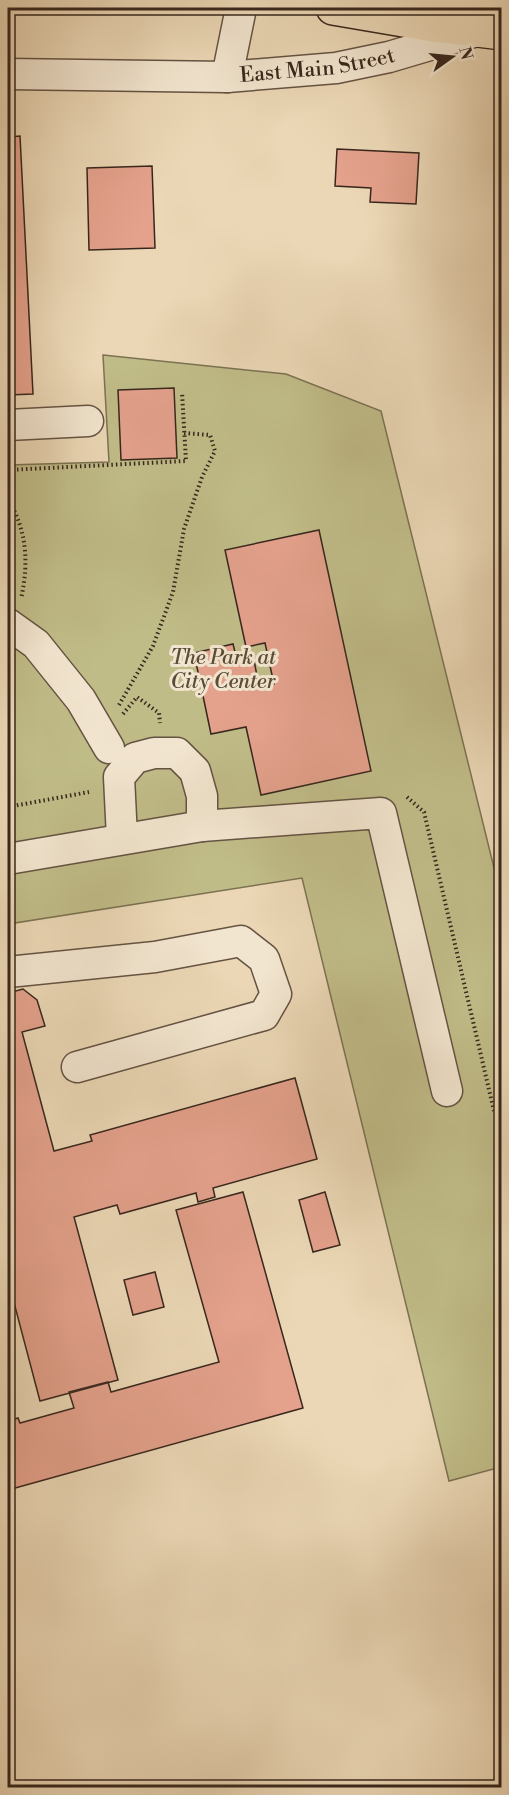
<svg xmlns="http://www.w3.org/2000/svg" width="509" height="1795" font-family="'Libre Bodoni',serif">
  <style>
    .green { fill: #c0bc88; stroke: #7c7252; stroke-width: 1.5 }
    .building { fill: #e4a18c; stroke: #38271d; stroke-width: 1.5 }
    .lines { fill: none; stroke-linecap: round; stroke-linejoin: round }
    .minor-casing { stroke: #655343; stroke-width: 33 }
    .major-casing { stroke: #38271d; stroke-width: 36 }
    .path { stroke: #38271d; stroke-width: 4; stroke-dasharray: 1.5 3; stroke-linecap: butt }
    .minor { stroke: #f2e5cf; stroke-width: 30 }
    .major { stroke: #ebd7b5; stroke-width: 33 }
    .rail-casing { stroke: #38271d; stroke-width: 7 }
    .rail { stroke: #f2e5cf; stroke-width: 4.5; stroke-dasharray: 14; stroke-linecap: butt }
    .labels { text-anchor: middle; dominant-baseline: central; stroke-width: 6; stroke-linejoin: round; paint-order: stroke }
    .street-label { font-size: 21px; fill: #38271d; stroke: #f2e5cf }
    .park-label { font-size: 21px; font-style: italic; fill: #5a4c38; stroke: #f2e5cf }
  </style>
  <rect width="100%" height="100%" fill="#ebd7b5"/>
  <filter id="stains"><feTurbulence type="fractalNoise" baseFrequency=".00333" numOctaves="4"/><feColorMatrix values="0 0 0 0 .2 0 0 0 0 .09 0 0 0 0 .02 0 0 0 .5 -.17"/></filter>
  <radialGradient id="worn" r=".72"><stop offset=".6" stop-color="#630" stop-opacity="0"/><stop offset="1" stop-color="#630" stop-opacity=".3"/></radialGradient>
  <path class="green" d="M103,355L286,374L381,411L501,896V1467L449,1481L302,878L8,924V465L109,462Z"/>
  <path class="building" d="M20,136L33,394L8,395V137Z
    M337,149L419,153L416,204L370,202L371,188L335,186Z
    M152,166L155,248L89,250L87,168Z
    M174,388L177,458L121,460L118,390Z
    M319,530L371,771L261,795L246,727L211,734L194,653L233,644L238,664L254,660L259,687L274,684L265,643L246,647L225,550Z
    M23,989L37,1000L45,1026L22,1032L54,1151L92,1141L90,1135L295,1078L317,1159L213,1188L215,1197L198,1202L196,1193L120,1214L117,1205L74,1217L118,1380L40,1401L8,1280V993Z
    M243,1192L303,1408L8,1490V1421L18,1418L20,1423L74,1408L69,1392L108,1382L111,1392L219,1362L176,1210Z
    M325,1192L340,1245L313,1252L299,1200Z
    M155,1272L164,1307L133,1315L124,1280Z"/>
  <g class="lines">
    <g class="minor-casing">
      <g id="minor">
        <path id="s1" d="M8,74L227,77L336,68L389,57L477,31"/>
        <path d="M227,77L241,8"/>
        <path d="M8,425L88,421"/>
        <path d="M8,624L36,644L81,700L109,748"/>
        <path d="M122,838L119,777L135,758L154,753H177L195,771L202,796V826"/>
        <path d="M8,859L202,826L381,813L447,1091"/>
        <path d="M8,972L155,957L241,941L264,959L276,994L264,1015L77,1067"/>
      </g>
    </g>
    <g class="major-casing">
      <path id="major" d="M333,8L427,24L502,33"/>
    </g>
    <path class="path" d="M8,470L186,461L182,392
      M8,499C27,531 29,562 21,599
      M119,705L153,646L173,592L184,529L202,477L215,451L210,435L184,433
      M123,714L137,697L159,713L160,723
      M407,797L424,812L494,1111
      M8,807L89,792"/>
    <use href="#minor" class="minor"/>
    <use href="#major" class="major"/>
    <g class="rail-casing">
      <path id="rail" d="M8,9L21,8"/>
    </g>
    <use href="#rail" class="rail"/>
  </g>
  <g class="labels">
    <g class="street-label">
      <text stroke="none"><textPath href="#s1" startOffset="310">East Main Street</textPath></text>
    </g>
    <g class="park-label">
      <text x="223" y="658">The Park at<tspan x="223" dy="24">City Center</tspan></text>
    </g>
  </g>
  <rect width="509" height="1795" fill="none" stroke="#ebd7b5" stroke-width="30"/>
  <rect x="9" y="9" width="491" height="1777" fill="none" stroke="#38271d" stroke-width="3"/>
  <rect x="15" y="15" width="479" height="1765" fill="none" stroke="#38271d" stroke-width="1.5"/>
  <g transform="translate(452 57) rotate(75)" stroke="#f2e5cf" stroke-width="4.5" paint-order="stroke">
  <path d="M0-4.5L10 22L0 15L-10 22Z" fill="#38271d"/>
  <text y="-9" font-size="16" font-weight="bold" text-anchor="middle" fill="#38271d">N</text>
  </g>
  <rect width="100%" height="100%" filter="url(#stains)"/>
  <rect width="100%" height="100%" fill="url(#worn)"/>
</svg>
